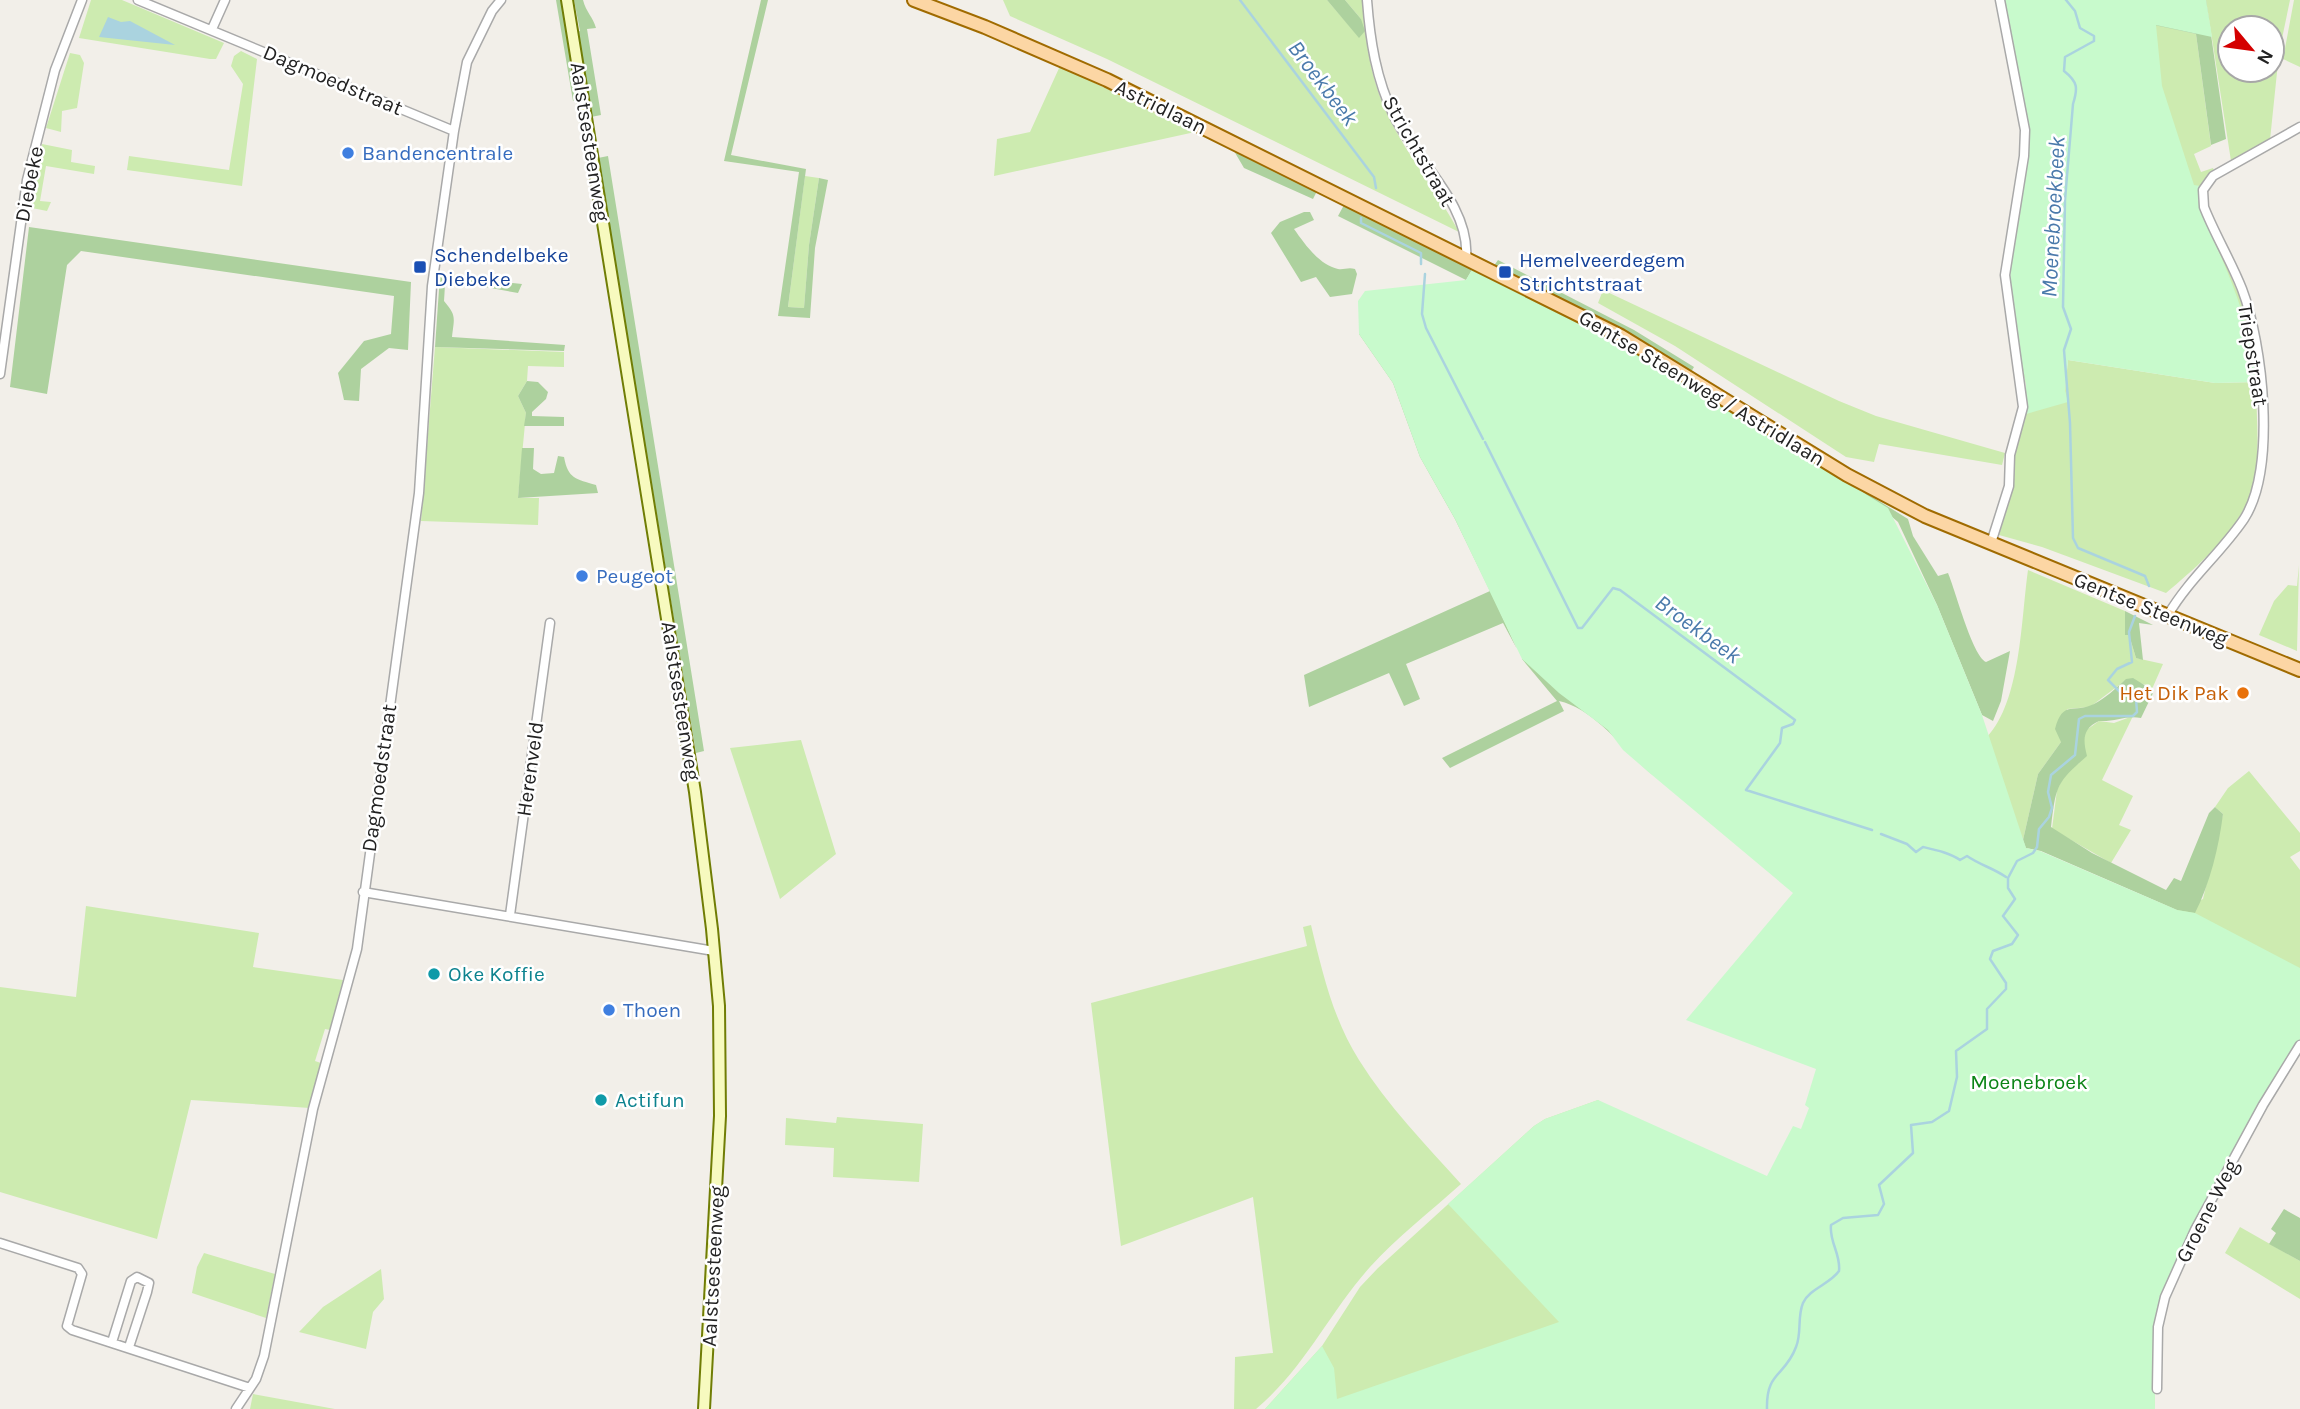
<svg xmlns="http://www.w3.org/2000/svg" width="2300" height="1409" font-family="Karla,sans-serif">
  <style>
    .grass { fill: #cdebb0; fill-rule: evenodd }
    .forest { fill: #add19e }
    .park { fill: #c8facc }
    .water { fill: #aad3df }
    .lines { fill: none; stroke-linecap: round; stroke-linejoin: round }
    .stream { stroke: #aad3df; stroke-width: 2.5 }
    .street-casing { stroke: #a9a9a9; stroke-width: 11 }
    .secondary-casing { stroke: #707d05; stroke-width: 14 }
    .primary-casing { stroke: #a06b00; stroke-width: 16 }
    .street { stroke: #fff; stroke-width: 8 }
    .secondary { stroke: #f7fabf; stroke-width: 10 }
    .primary { stroke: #fcd6a4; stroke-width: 12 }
    .shop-dot { fill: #3f7fe0; stroke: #fff; stroke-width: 2.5 }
    .transit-dot { fill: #1a4fb4; stroke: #fff; stroke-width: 2.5 }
    .food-dot { fill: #e8710a; stroke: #fff; stroke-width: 2.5 }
    .culture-dot { fill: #0f9aa8; stroke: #fff; stroke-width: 2.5 }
    .labels { text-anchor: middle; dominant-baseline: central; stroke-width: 5; stroke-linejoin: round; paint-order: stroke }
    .street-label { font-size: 21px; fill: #222; stroke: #fff }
    .shop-label { font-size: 21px; fill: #366cbe; stroke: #fff; text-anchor: start }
    .transit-label { font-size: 21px; fill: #164399; stroke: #fff; text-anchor: start }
    .food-label { font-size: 21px; fill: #c56008; stroke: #fff; text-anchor: end }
    .culture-label { font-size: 21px; fill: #0d838f; stroke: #fff; text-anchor: start }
    .park-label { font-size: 21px; fill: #0c8416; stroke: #fff }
    .water-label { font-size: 23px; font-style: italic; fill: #4a7aab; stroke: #fff }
  </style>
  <rect width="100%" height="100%" fill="#f2efe9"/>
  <path class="grass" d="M91,0H122L224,43L216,59H210L79,38Z
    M1003,0H1327L1359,37L1361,19L1345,0H1362C1365,31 1368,61 1378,91C1395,142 1434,185 1459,232L1107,59L1010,16Z
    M2003,0L2093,11L2196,34L2211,146L2194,154L2201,172L2213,168L2214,171L2203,181L2198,200L2241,300L2249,331L2067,332L2065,391L2068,360L2215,383L2256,382C2256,416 2261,453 2253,485C2243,528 2198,566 2166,593L2042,547L1999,535L2012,490L2015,454L2026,414V384L2021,361L2027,120Z
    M2206,0H2290L2279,53L2270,140L2231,161ZM2230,28H2272V70H2230Z
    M2294,0H2300V67L2283,59Z
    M241,51L257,59L242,186L127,170L129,156L229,170L243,84L231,66L234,56Z
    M70,53L80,55L84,63L77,108L62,111L61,132L46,128Z
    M1060,66L1195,132L994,176L997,139L1030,132Z
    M42,144L72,150L71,162L95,166L94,174L46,166L40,201L51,202L47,211L32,208L31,199Z
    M805,176L819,178L809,245L804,308L788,307Z
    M1603,290L1839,401L1876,416L2005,453L2002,465L1879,444L1874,462L1846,457L1675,346L1598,303Z
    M435,347L564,352V367L528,366L527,381L518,396L526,413L518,498H539L538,525L421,521Z
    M2299,565L2297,651L2259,635L2274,601L2288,585L2297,586Z
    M2028,570L2125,611V634L2129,635L2136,658L2163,664L2152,689L2146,685L2127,679L2090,707L2067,709L2061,742L2038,774L2023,840L2026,848L2177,910L2203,899L2223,814L2215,807L2228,788L2249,771L2300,833V851L2290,857L2300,870V1039L2191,1230L2154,1340L2155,1409H1265L1322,1346L1360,1287L1378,1268L1534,1126L1545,1119L1598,1100L1764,1228L1987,737C2021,701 2021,619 2028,570Z
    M2133,716L2102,780L2133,796L2119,825L2131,830L2111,863L2052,829L2057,790L2066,772L2079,763L2085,731L2099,721L2114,723Z
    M801,740L836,854L780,899L730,748Z
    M86,906L259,933L253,967L343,980L330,1030L325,1029L315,1061L321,1063L310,1108L191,1100L157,1239L0,1192V987L76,997Z
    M1311,925C1322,971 1333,1019 1359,1060C1388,1106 1425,1144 1461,1184C1431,1211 1397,1237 1370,1267C1329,1313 1304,1369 1256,1409H1234L1235,1357L1273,1353L1253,1197L1121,1246L1091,1003L1307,946L1303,927Z
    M837,1117L923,1124L919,1182L833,1177L834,1148L785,1145L786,1118L836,1123Z
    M2240,1227L2300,1261V1299L2225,1253Z
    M204,1253L275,1274L266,1318L192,1293L197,1267Z
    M381,1269L384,1299L373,1312L366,1349L299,1332L323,1307Z
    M253,1394L335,1409H250Z"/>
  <path class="forest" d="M556,0H564L570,33L580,31L574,0H583C586,12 593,17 596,28L587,29L601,115L591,117L588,99L573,101Z
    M761,0H768L731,155L806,169L788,307L804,308L809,245L819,178L828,180L815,248L810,318L778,316L799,172L724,161Z
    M1327,0H1345L1361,19L1365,31L1359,38Z
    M2075,0H2206L2226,139L2211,145L2196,34L2094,12Z
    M1234,151L1317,191L1313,199L1244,168Z
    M608,156L704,751L696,753L598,158Z
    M1344,205L1473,268L1466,280L1338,216Z
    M1304,212H1310L1314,220L1294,229C1304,243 1319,265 1338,269C1344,270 1348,267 1355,269L1357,274L1352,294L1330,297L1316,277L1301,282L1271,233L1280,222Z
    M29,227L411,282L408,350L389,348L361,369L359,401L344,400L338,373L364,341L391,334L394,296L81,251L67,265L47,394L10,387Z
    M1498,260L1634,330L1694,367L1691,372L1493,267Z
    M440,275L522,284L518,293L458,282L445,285L444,301C457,316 454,318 452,337L565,345L564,351L435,347Z
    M1369,324L1517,649L1503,623L1406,664L1420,699L1404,706L1389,673L1309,707L1304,675L1490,591L1455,519L1420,457L1393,383L1359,334Z
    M527,381L538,382L548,392L546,399L532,412V416L564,417V426H524L526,413L518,396Z
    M522,448H534L533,469L541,474L554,473L558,456L564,457C568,479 576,479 596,485L598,493L518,498Z
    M1858,488L1908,519L1913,536L1938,576L1948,573C1956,592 1972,655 1986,662L2010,651L2001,701L1993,721L1982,715L1937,605L1898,522Z
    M2125,611L2153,625L2139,623L2143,660L2136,658L2129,635H2125Z
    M1531,650L1652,775C1625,751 1595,709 1559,701L1564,711L1450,768L1442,758L1557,701L1522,659Z
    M2133,678L2154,691L2141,718C2126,715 2115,722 2099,721C2082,729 2083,740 2087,756C2056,783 2056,786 2051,827L2092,853L2166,890L2174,878L2181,881L2209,813L2215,807L2223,814C2219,846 2210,884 2195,913L2177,910L2041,851L2026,848L2023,840L2038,774L2061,742L2055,729C2063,699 2074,714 2094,704C2106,698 2116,688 2126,679Z
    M2284,1209L2300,1218V1261L2269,1244L2276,1233L2271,1229Z"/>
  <path class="park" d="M2003,0H2206L2212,37L2156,25L2162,86L2194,185L2200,186L2198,200L2200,209C2227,271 2249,313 2256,382L2215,383L2068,360L2065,390L2068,402L2026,414V384L2012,309L2010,269L2027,120Z
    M1473,268L1631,349L1888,508L1937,605L1982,715L2026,848L2040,851L2177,910L2195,913L2300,968V1039L2191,1230L2154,1340L2155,1409H1265L1322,1346L1334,1368L1337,1399L1559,1322L1448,1204L1534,1126L1545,1119L1598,1100L1767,1176L1793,1126L1801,1129L1809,1108L1805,1105L1816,1069L1686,1020L1793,893L1652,775L1623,750L1608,730L1559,693L1522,659L1455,519L1420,457L1393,383L1359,334L1358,301L1365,291L1466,280Z"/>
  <path class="water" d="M108,17L121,22L130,21L175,45L99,37Z"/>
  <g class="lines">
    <path class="stream" d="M1240,0L1374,177L1376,188
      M2066,0L2075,11L2080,28L2094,36V41L2065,57L2064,71C2078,82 2078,88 2073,104L2065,200L2063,307L2071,329L2064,350L2070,423L2073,538L2078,548L2145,576L2149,586
      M1361,218V223L1421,253V264
      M1425,274L1422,314L1426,328L1483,439
      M1485,442L1578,628H1582L1613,588L1620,590L1795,720L1793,724L1782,728L1780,743L1746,790L1872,830
      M1881,834L1907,844L1916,852L1923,847C1936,850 1950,853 1960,860L1967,856C1980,865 1993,868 2006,877
      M1767,1409C1766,1371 1785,1377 1796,1347C1802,1333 1797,1317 1803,1303C1809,1289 1830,1284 1839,1271C1841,1254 1829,1242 1831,1225L1843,1218L1878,1215L1884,1204L1879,1185L1913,1153L1911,1125L1932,1122L1949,1111L1957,1077L1956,1051L1987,1029V1009L2006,989V983L1990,959L1993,951L2012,944L2018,935L2003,916L2015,899L2008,888V878L2017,861L2033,853L2037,847L2039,829L2049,817L2052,808L2048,792L2051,775L2075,755L2079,719L2085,716H2133L2137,712L2136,699L2120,692L2108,680L2117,669L2132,662L2129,632L2135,616"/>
    <g class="street-casing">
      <path id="street" d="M138,0L454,131
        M1367,0C1370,40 1376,79 1394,116C1416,161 1471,205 1466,259
        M212,29L225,0
        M0,374L27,180L55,70L82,0
        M1991,543L2009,486L2010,455L2023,407L2005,275L2024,156L2025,130L2000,0
        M2168,615C2189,579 2221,553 2244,519C2277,468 2263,344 2242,289C2231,261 2215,235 2204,207L2203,190L2213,176L2300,127
        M363,892L714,951
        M510,915L550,623
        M0,1243L78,1268L82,1274L67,1326L72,1330L250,1388
        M112,1342L131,1281L137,1277L149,1283L147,1292L129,1347
        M2157,1389L2158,1327L2165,1297L2195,1230L2263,1105L2300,1045
        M236,1409L256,1379L264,1356L313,1109L357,949L419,493L432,286L454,131L467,62L492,11L501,0"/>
    </g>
    <g class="secondary-casing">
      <path id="secondary" d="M567,0L695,792L712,929L719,1006L720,1116L704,1409"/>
    </g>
    <g class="primary-casing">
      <path id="primary" d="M914,0L985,27L1107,80L1621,336L1847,475L1925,516L2300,670"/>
    </g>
    <use href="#street" class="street"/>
    <use href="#secondary" class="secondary"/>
    <use href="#primary" class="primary"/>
  </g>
  <g class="shop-dot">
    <circle cx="348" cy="153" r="7"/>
    <circle cx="582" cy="576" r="7"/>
    <circle cx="609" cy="1010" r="7"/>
  </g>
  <g class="transit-dot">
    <rect x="413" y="260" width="14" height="14" rx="3.5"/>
    <rect x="1498" y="265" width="14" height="14" rx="3.5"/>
  </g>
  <circle class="food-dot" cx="2243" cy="693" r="7"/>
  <g class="culture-dot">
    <circle cx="434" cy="974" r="7"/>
    <circle cx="601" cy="1100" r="7"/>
  </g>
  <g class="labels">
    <g class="street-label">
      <text transform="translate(333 80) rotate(23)">Dagmoedstraat</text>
      <text transform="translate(1161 107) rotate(26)">Astridlaan</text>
      <text transform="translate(590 142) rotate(81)">Aalstsesteenweg</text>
      <text transform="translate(1419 151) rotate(60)">Strichtstraat</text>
      <text transform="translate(29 184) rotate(-79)">Diebeke</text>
      <text transform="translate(2253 355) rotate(81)">Triepstraat</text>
      <text transform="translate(1702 388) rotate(31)">Gentse Steenweg / Astridlaan</text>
      <text transform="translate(2151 609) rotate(22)">Gentse Steenweg</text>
      <text transform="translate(681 701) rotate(81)">Aalstsesteenweg</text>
      <text transform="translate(530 769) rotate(-82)">Herenveld</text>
      <text transform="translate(379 778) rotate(-82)">Dagmoedstraat</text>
      <text transform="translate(2207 1211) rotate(-63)">Groene Weg</text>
      <text transform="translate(713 1266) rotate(-87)">Aalstsesteenweg</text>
    </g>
    <g class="shop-label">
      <text x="362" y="153">Bandencentrale</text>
      <text x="596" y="576">Peugeot</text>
      <text x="623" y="1010">Thoen</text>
    </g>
    <g class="transit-label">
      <text x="434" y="255">Schendelbeke<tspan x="434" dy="24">Diebeke</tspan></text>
      <text x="1519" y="260">Hemelveerdegem<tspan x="1519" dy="24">Strichtstraat</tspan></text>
    </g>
    <g class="food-label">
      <text x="2229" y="693">Het Dik Pak</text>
    </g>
    <g class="culture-label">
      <text x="448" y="974">Oke Koffie</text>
      <text x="615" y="1100">Actifun</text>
    </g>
    <g class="park-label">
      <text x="2029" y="1082">Moenebroek</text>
    </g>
    <g class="water-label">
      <text transform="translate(1323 83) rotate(53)">Broekbeek</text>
      <text transform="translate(2053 217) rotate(-87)">Moenebroekbeek</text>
      <text transform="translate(1698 629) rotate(36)">Broekbeek</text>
    </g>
  </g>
  <g transform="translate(2251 49) rotate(119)"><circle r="33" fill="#ffffff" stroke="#a7a7a7" stroke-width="2"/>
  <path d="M0-5L12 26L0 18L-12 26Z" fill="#d40000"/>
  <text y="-10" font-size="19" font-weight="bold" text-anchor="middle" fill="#222222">N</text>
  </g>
</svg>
